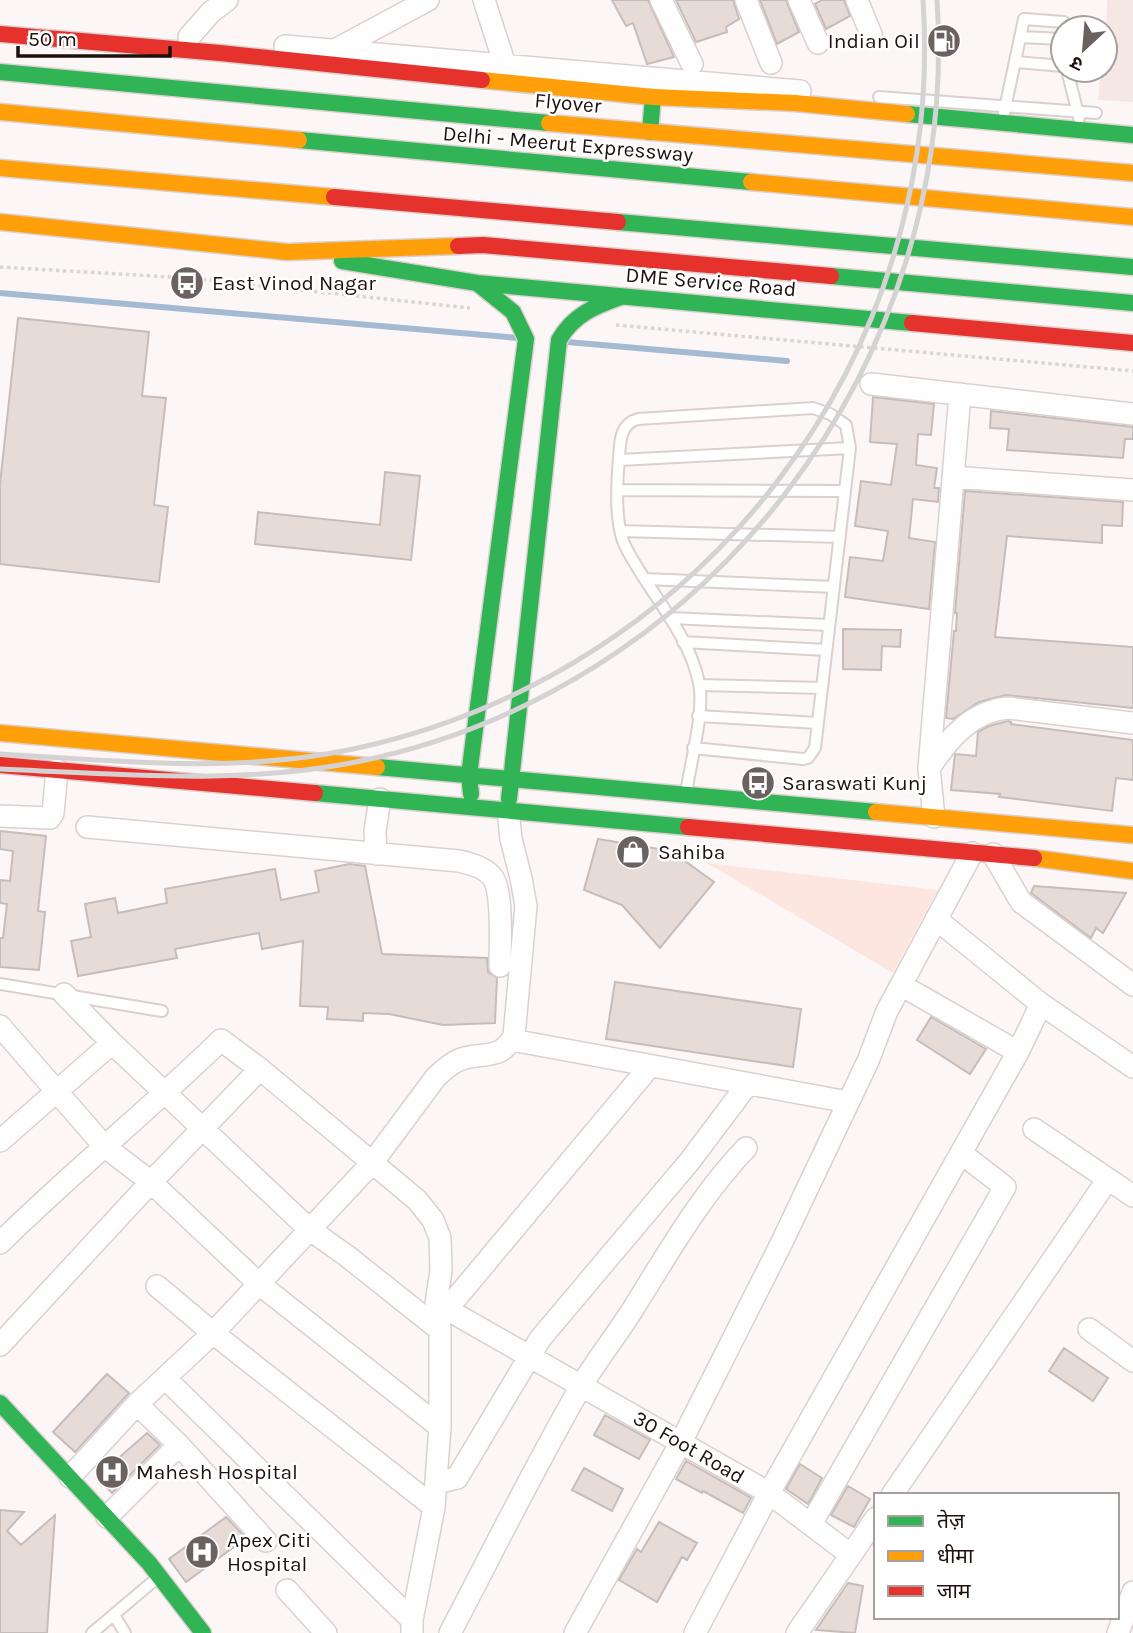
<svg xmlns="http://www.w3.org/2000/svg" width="1133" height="1633" font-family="Karla,'Noto Sans Devanagari',sans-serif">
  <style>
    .built { fill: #f4e7e4 }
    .green { fill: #fde6e0 }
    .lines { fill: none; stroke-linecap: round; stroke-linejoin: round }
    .stream { stroke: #a4b9d2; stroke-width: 6 }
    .building { fill: #e7dbd8; stroke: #c6bdbb; stroke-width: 2 }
    .lane-casing { stroke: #dad1cf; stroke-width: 14 }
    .street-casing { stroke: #dad1cf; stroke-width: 24 }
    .fast-casing { stroke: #dad1cf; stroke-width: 19 }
    .slow-casing { stroke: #dad1cf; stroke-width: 19 }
    .jam-casing { stroke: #dad1cf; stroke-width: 19 }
    .path { stroke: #d7d5d5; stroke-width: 3.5; stroke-dasharray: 3.5 3.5; stroke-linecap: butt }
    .lane { stroke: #fffefe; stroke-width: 10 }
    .street { stroke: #fffefe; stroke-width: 21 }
    .fast { stroke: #30b455; stroke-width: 16 }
    .slow { stroke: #ff9f0a; stroke-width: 16 }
    .jam { stroke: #e5322d; stroke-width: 16 }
    .rail { stroke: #d4d2d2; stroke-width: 5 }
    .labels { text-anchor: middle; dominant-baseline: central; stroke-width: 5; stroke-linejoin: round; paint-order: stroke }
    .poi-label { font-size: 21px; fill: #1d100d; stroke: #fff; text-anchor: start }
    .street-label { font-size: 21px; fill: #1d100d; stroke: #fff }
  </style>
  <rect width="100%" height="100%" fill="#fcf7f6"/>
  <path class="built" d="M1107,0H1133V102L1098,100L1101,70H1105Z"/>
  <path class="green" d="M707,863L938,890L893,973Z"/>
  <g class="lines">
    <path class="stream" d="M0,293L518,338
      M567,342L787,361"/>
  </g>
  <path class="building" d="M612,0H648L674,57L647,64L633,23L626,26Z
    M676,0H733L739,19L726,27L727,32L696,42Z
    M760,0H786L799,32L777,44Z
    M822,0H844L850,16L826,29L815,4Z
    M18,318L149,332L142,396L166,398L154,505L168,507L159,582L0,564V484Z
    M873,397L934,404L931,435L918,434L916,465L937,468L934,488H939L938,502L913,499L909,538L935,542L929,609L845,597L850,557L883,561L888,531L855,526L861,481L891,485L897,444L870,442Z
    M991,411L1133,427V439H1125L1123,458L1007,450L1009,429L990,428Z
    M385,472L420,476L411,560L255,544L258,512L380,525Z
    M965,491L1123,502L1122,526L1102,525V543L1007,536L995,637L1133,647V708L1006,695L979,702L953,719L946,718L954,631H956L957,613H955Z
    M843,629L901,630L900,647L882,646L881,670L843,669Z
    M1008,721L1011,722V724L1133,740V780L1116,778L1112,811L999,797L1000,794L951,790L955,754L976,756L978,732L989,726Z
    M0,831L46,836L38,911L45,912L39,970L0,967V938H3L7,904L0,903V880L10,881L13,851L0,849Z
    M598,839L671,851L714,882L660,948L622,905L584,890Z
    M349,864L365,866L382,954L487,958L488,972L497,978L495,1023L443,1025L389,1014L363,1013V1021L327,1019L328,1007L300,1006L303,941L262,949L259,933L175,949L177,958L78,976L71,941L91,937L85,904L115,898L118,913L167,903L165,889L275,869L281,900L319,892L315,871Z
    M1034,886L1126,893L1103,933L1096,928L1091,938L1031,893Z
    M615,982L801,1009L793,1067L606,1039Z
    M931,1017L986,1049L970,1074L917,1040Z
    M1064,1348L1108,1378L1093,1401L1049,1371Z
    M107,1374L129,1393L75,1452L53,1432Z
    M605,1415L650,1440L639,1459L594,1435Z
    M147,1433L160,1445L112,1493L97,1477Z
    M686,1461L751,1498L743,1513L703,1491L702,1493L676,1479Z
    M800,1464L822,1478L808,1504L786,1489Z
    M584,1468L623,1489L612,1511L572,1490Z
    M848,1486L870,1499L854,1527L831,1515Z
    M0,1510L24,1512L7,1531L21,1545L55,1515L47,1633H0Z
    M226,1517L246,1538L186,1582L169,1559Z
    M659,1522L697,1543L687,1560L682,1557L657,1602L619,1580L637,1549L641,1552Z
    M848,1583L863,1586L855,1633L816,1630Z"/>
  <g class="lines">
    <g class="lane-casing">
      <path id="lane" d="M1020,37L1063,39
        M1015,62L1063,66
        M1067,70L1079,118
        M879,97L1096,113
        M1004,113L1024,19L1064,22L1068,28
        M619,460L850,448
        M618,490L845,491
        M621,531L840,537
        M645,579L834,587
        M670,618L829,625
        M683,642L826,650
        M700,685L822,688
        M698,716L818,723
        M686,794C690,764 705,711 699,683C691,643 663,608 642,575C635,563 626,551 622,538C615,513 617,482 619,458C620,441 620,424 638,419L813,408L830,414L846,425L850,448L815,748L808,758L803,759L693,748
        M0,984L162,1011
        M114,1615L125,1633
        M92,1633L157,1578"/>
    </g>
    <g class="street-casing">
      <path id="street" d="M484,0L505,65
        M661,0L692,64
        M746,0L771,63
        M799,0L818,43
        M857,0L871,34
        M189,37L211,12L227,0
        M285,46L800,91
        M335,50L428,0
        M871,384L1133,414
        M953,477L1133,490
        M930,767C949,738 972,711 1008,708L1133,723
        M0,816L50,818L53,813L57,770
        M934,817L929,768L960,394
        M87,827L459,861C471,864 485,867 493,878C503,892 500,947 500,966
        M376,854L375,831L380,799
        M993,854L1021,902L1133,985
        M936,919L1041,1004L1133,1067
        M901,985L1018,1052
        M64,994L112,1043L309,1229L347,1256L440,1330
        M0,1026L104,1146L151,1182L258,1283L440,1427
        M512,1040L848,1102
        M1034,1129L1133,1196
        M0,1141L112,1043
        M0,1243C71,1173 149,1110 221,1040L260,1069L417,1200L433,1220L440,1238L441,1271L436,1303L440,1330V1427L434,1507L412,1620V1633
        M157,1286L213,1333L434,1507
        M436,1303L769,1493L851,1555L797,1633
        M447,1309L650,1066
        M1089,1329L1133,1361
        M0,1345L151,1182L260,1069
        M166,1379L412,1620
        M137,1404L179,1445L266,1541
        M70,1477L137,1404L213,1333L372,1163L436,1077C445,1069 453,1061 465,1058C487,1052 500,1060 514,1036L526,906L521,878L511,839L508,810
        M436,1483L457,1478L540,1339L689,1162L747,1085
        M892,1495L1108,1179
        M107,1517L179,1445
        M811,1524L1005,1187L961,1153
        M851,1555L876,1518
        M287,1590L326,1633
        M450,1633C493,1551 534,1468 580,1388C596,1361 616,1336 633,1309C668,1253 701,1195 746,1148
        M575,1633L681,1442L781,1244L868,1061L887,1011L972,853
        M695,1633L769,1493L1018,1052L1041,1004
        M1118,1633L1133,1592"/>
    </g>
    <g class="fast-casing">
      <path id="fast" d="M0,72L549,123
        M907,114L1133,135
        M650,132L653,97
        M299,140L751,182
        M618,222L1133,267
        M342,261L477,283L912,323
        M831,276L1133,303
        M377,767L876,812
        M315,793L688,827
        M471,794L469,775L526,339L513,312L477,283
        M509,799L559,340C573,315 595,306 621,297
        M0,1403L149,1563L203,1633"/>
    </g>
    <g class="slow-casing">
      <path id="slow" d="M482,80L653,97L795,103L907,114
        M0,112L299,140
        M549,123L1133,173
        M0,168L334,197
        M751,182L1133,217
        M0,222L287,252L458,246
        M0,733L377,767
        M876,812L1133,835
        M1034,858L1133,871"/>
    </g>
    <g class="jam-casing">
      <path id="jam" d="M0,34L220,53L482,80
        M334,197L618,222
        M458,246L483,245L831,276
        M912,323L1133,343
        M0,765L315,793
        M688,827L1034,858"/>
    </g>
    <path class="path" d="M0,267L188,278L470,308
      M616,325L1133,371"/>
    <use href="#lane" class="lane"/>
    <use href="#street" class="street"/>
    <use href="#fast" class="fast"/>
    <use href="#slow" class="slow"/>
    <use href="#jam" class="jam"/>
    <path class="rail" d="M0,754C118,761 236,774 353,749C702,675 947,357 923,0
      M0,769C117,774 235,785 351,763C709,694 961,361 937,0"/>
  </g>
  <defs>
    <g id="fuel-disc" transform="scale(1.75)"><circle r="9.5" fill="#6b615f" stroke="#fff"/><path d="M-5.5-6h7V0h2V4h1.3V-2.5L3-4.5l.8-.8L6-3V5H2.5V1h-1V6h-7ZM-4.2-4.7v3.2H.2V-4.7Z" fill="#fff"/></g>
    <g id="bus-disc" transform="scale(1.75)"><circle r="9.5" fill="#6b615f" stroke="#fff"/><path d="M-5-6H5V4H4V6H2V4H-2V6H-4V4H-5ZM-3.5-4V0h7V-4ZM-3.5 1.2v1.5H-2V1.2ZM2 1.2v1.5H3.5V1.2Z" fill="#fff"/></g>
    <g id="shop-disc" transform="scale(1.75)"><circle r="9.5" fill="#6b615f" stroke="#fff"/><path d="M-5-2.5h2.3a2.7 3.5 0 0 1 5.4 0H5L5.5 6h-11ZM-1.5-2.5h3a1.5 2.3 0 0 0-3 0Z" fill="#fff"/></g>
    <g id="hospital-disc" transform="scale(1.75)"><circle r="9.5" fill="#6b615f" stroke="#fff"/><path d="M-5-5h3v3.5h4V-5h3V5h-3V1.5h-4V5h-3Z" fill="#fff"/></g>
  </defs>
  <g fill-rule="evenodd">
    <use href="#fuel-disc" x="944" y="41"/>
    <use href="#bus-disc" x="187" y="283"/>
    <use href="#bus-disc" x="758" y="783"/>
    <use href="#shop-disc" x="633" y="852"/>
    <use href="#hospital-disc" x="112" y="1472"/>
    <use href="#hospital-disc" x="202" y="1552"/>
  </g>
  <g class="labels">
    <g class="poi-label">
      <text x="920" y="41" text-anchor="end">Indian Oil</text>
      <text x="212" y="283">East Vinod Nagar</text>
      <text x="782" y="783">Saraswati Kunj</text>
      <text x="658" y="852">Sahiba</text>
      <text x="136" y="1472">Mahesh Hospital</text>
      <text x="227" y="1540">Apex Citi<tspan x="227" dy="24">Hospital</tspan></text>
    </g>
    <g class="street-label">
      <text transform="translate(568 103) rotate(5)">Flyover</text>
      <text transform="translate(568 144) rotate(5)">Delhi - Meerut Expressway</text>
      <text transform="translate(711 282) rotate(5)">DME Service Road</text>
      <text transform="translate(689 1447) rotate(30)">30 Foot Road</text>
    </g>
  </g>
  <rect x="874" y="1493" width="245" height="126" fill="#ffffff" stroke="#a59f9e" stroke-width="2"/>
  <rect x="888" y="1516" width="35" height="10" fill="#30b455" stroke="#a59f9e" stroke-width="2"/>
  <text x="937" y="1528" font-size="21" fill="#1d100d">तेज़</text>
  <rect x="888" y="1551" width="35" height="10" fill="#ff9f0a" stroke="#a59f9e" stroke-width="2"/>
  <text x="937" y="1563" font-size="21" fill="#1d100d">धीमा</text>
  <rect x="888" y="1586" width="35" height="10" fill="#e5322d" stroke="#a59f9e" stroke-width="2"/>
  <text x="937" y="1598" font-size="21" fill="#1d100d">जाम</text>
  <g transform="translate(1084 49) rotate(206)"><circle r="33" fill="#ffffff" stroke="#a59f9e" stroke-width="2"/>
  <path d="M0-5L12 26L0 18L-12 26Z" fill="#6b615f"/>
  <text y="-10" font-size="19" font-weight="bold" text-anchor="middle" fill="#1d100d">उ</text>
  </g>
  <path d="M18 46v10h152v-10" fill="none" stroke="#1d100d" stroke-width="3.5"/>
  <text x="28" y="46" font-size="21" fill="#1d100d" stroke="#ffffff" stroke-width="5" paint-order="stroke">50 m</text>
</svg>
